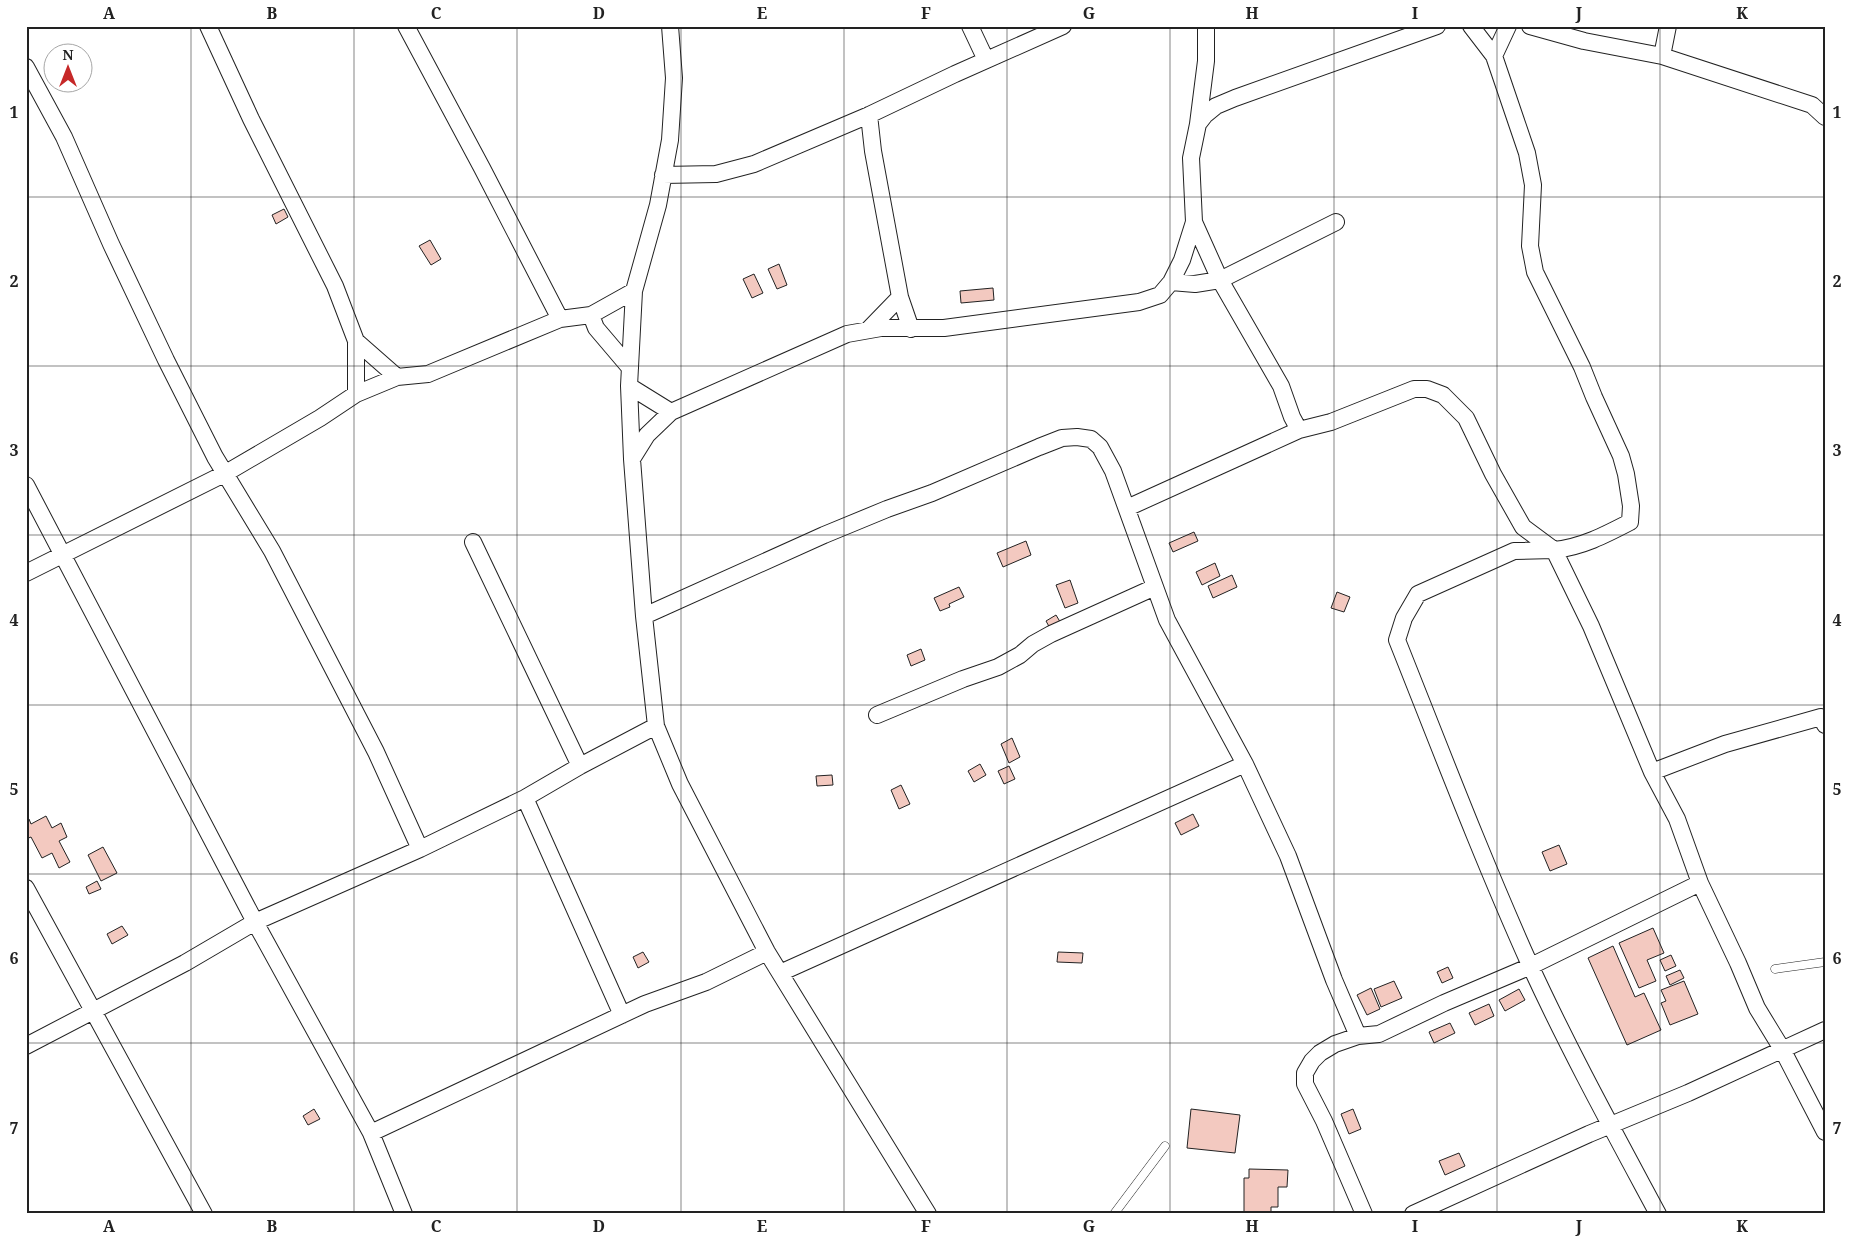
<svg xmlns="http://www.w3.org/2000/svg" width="1851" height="1240" font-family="'Noto Serif',serif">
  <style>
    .building { fill: #f3c9c0; stroke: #222 }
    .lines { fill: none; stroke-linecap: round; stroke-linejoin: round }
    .lane-casing { stroke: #222; stroke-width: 9 }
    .street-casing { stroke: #222; stroke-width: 18 }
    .lane { stroke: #fff; stroke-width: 8 }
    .street { stroke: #fff; stroke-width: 16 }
    .grid { fill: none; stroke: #222; stroke-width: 1; stroke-opacity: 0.55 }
    .neatline { fill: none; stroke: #222; stroke-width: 2 }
    .grid-label { font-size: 16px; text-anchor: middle; font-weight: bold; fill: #222 }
  </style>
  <rect width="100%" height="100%" fill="#fff"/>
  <path class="building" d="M284,209L288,217L276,224L272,215Z
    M430,240L441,259L431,265L419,246Z
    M779,264L787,285L777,289L768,269Z
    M754,274L763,293L752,298L743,279Z
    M993,288L994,300L961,303L960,291Z
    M1194,532L1198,541L1173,552L1169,543Z
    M1026,541L1031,555L1003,567L997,553Z
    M1215,563L1220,576L1202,585L1196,572Z
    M1232,575L1237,587L1213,598L1208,586Z
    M1070,580L1078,603L1065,608L1056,585Z
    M959,587L964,597L949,604L950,607L940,611L934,598Z
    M1337,592L1350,597L1344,612L1331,608Z
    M1056,615L1062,625L1051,630L1046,621Z
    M921,649L925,660L911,666L907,655Z
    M1012,738L1020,757L1009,763L1001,744Z
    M980,764L986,775L974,782L968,771Z
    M1009,766L1015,779L1004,784L998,771Z
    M832,775L833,785L817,786L816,776Z
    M901,785L910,804L899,809L891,790Z
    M1193,814L1199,826L1181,835L1175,823Z
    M46,816L52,828L61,823L67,837L59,841L70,862L59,868L52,853L42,858L31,837L26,839V820L29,819L31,824Z
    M1559,845L1567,864L1550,871L1542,852Z
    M103,847L117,873L101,881L88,855Z
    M97,881L101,889L89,894L86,887Z
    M122,926L128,935L112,944L107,934Z
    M1653,928L1664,953L1647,960L1656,981L1639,988L1619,943Z
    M1613,946L1635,997L1644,993L1661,1030L1627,1045L1588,958Z
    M643,952L649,962L638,968L633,957Z
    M1058,952L1083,953L1082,963L1057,962Z
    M1671,955L1676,966L1665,971L1660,960Z
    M1448,967L1453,978L1442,983L1437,972Z
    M1680,970L1684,978L1670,985L1666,976Z
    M1394,981L1402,998L1381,1007L1374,989Z
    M1684,981L1698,1014L1670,1025L1661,1003L1666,1001L1661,990Z
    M1371,988L1380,1009L1367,1015L1357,995Z
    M1519,989L1525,1000L1505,1011L1499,1000Z
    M1489,1004L1494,1016L1475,1025L1469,1013Z
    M1450,1023L1455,1033L1434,1043L1429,1032Z
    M314,1109L320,1119L308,1125L303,1116Z
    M1191,1109L1240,1115L1235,1153L1187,1148Z
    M1353,1109L1361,1129L1349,1134L1341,1114Z
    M1459,1153L1465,1166L1445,1175L1439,1161Z
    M1249,1169L1288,1170L1287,1187H1278V1207H1271V1214H1244V1178H1249Z"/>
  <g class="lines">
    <g class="lane-casing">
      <path id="lane" d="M1775,969L1825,962
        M1114,1214L1165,1146"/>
    </g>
    <g class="street-casing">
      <path id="street" d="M208,26L251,119L335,286L356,341V394
        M406,26L482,168L560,319
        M670,26L674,78L670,140L658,205L634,291L629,386L632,459L644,616L656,726L680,784L767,952L928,1214
        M970,26L986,60
        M1471,26L1494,56L1527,153L1533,185L1530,246L1535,272L1582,367L1594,397L1621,456L1626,474L1631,506L1630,522C1605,535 1582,547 1554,550L1591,626L1652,772L1677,819L1700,883L1738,963L1757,1008L1782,1049L1825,1132
        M1530,26L1584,41L1662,56L1812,105L1825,117
        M1494,56L1508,26
        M1662,56L1668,26
        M26,67L64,137L111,244L166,360L215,457L272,551L376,752L420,849
        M869,115L873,151L900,297L911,329
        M1198,124L1206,61V26
        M663,175L716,174L754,164L869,115L955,74L1063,26
        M1194,222L1220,280L1281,386L1292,417L1299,430
        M1171,282L1195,284L1220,280L1336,222
        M591,315L596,328L630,368
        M868,330L900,297
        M356,341L397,377
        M629,386L671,412
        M632,459L647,435L671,412L847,334L881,328H944L1139,302L1160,295L1171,282L1182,260L1194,222L1191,158L1198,124L1205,115L1216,106L1235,98L1437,26
        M26,485L255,922L371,1133L404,1214
        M1127,508L1299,430L1331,422L1414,389H1427L1443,395L1466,418L1493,474L1523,527L1554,550
        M473,542L580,766
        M1554,550L1514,551L1418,594L1404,618L1397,640C1440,748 1482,858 1530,965C1569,1050 1614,1132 1658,1214
        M26,573L226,473L320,418L356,394L397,377L428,374L560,319L591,315L634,291
        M644,616L824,535L887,509L932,493L1039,447L1062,438L1077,437L1091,439L1100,447L1113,471L1167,620L1245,764L1288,856L1334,980L1358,1036
        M877,715L963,679L998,667L1020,655L1033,644L1051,634L1155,587
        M1652,772L1725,744L1821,717L1825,725
        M525,798L622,1015
        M26,888L204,1214
        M780,973L1245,764
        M26,1046L185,963L255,922L420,849L525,798L580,766L656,726
        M371,1133L645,1004L706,982L767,952
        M1364,1214L1324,1121L1305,1084V1073L1312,1061L1320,1053L1335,1044L1358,1036L1379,1034L1444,1003L1531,966L1700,883
        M1413,1214L1589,1134L1688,1093L1825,1030"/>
    </g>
    <use href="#lane" class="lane"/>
    <use href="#street" class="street"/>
  </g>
  <path class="grid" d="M191,26V1214M354,26V1214M517,26V1214M681,26V1214M844,26V1214M1007,26V1214M1170,26V1214M1334,26V1214M1497,26V1214M1660,26V1214M26,197H1825M26,366H1825M26,535H1825M26,705H1825M26,874H1825M26,1043H1825"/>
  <rect width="1851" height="1240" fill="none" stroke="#ffffff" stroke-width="55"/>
  <g transform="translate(68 68)"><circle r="24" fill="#ffffff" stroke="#a7a7a7"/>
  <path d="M0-4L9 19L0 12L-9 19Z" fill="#c62828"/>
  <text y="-8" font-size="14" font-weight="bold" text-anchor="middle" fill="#222222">N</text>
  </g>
  <rect x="28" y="28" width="1796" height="1184" class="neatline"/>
  <g class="grid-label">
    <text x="109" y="19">A</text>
    <text x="272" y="19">B</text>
    <text x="436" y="19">C</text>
    <text x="599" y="19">D</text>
    <text x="762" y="19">E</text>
    <text x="926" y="19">F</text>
    <text x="1089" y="19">G</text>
    <text x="1252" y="19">H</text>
    <text x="1415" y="19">I</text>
    <text x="1579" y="19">J</text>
    <text x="1742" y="19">K</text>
    <text x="14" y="118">1</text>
    <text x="1837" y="118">1</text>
    <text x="14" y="287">2</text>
    <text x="1837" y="287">2</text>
    <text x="14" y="456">3</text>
    <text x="1837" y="456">3</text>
    <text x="14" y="626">4</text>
    <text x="1837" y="626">4</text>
    <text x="14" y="795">5</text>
    <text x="1837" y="795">5</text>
    <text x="14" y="964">6</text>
    <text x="1837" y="964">6</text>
    <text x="14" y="1134">7</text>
    <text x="1837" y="1134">7</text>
    <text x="109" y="1232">A</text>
    <text x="272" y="1232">B</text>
    <text x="436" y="1232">C</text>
    <text x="599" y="1232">D</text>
    <text x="762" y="1232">E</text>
    <text x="926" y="1232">F</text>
    <text x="1089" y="1232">G</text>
    <text x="1252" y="1232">H</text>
    <text x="1415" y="1232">I</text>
    <text x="1579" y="1232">J</text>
    <text x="1742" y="1232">K</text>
  </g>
</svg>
